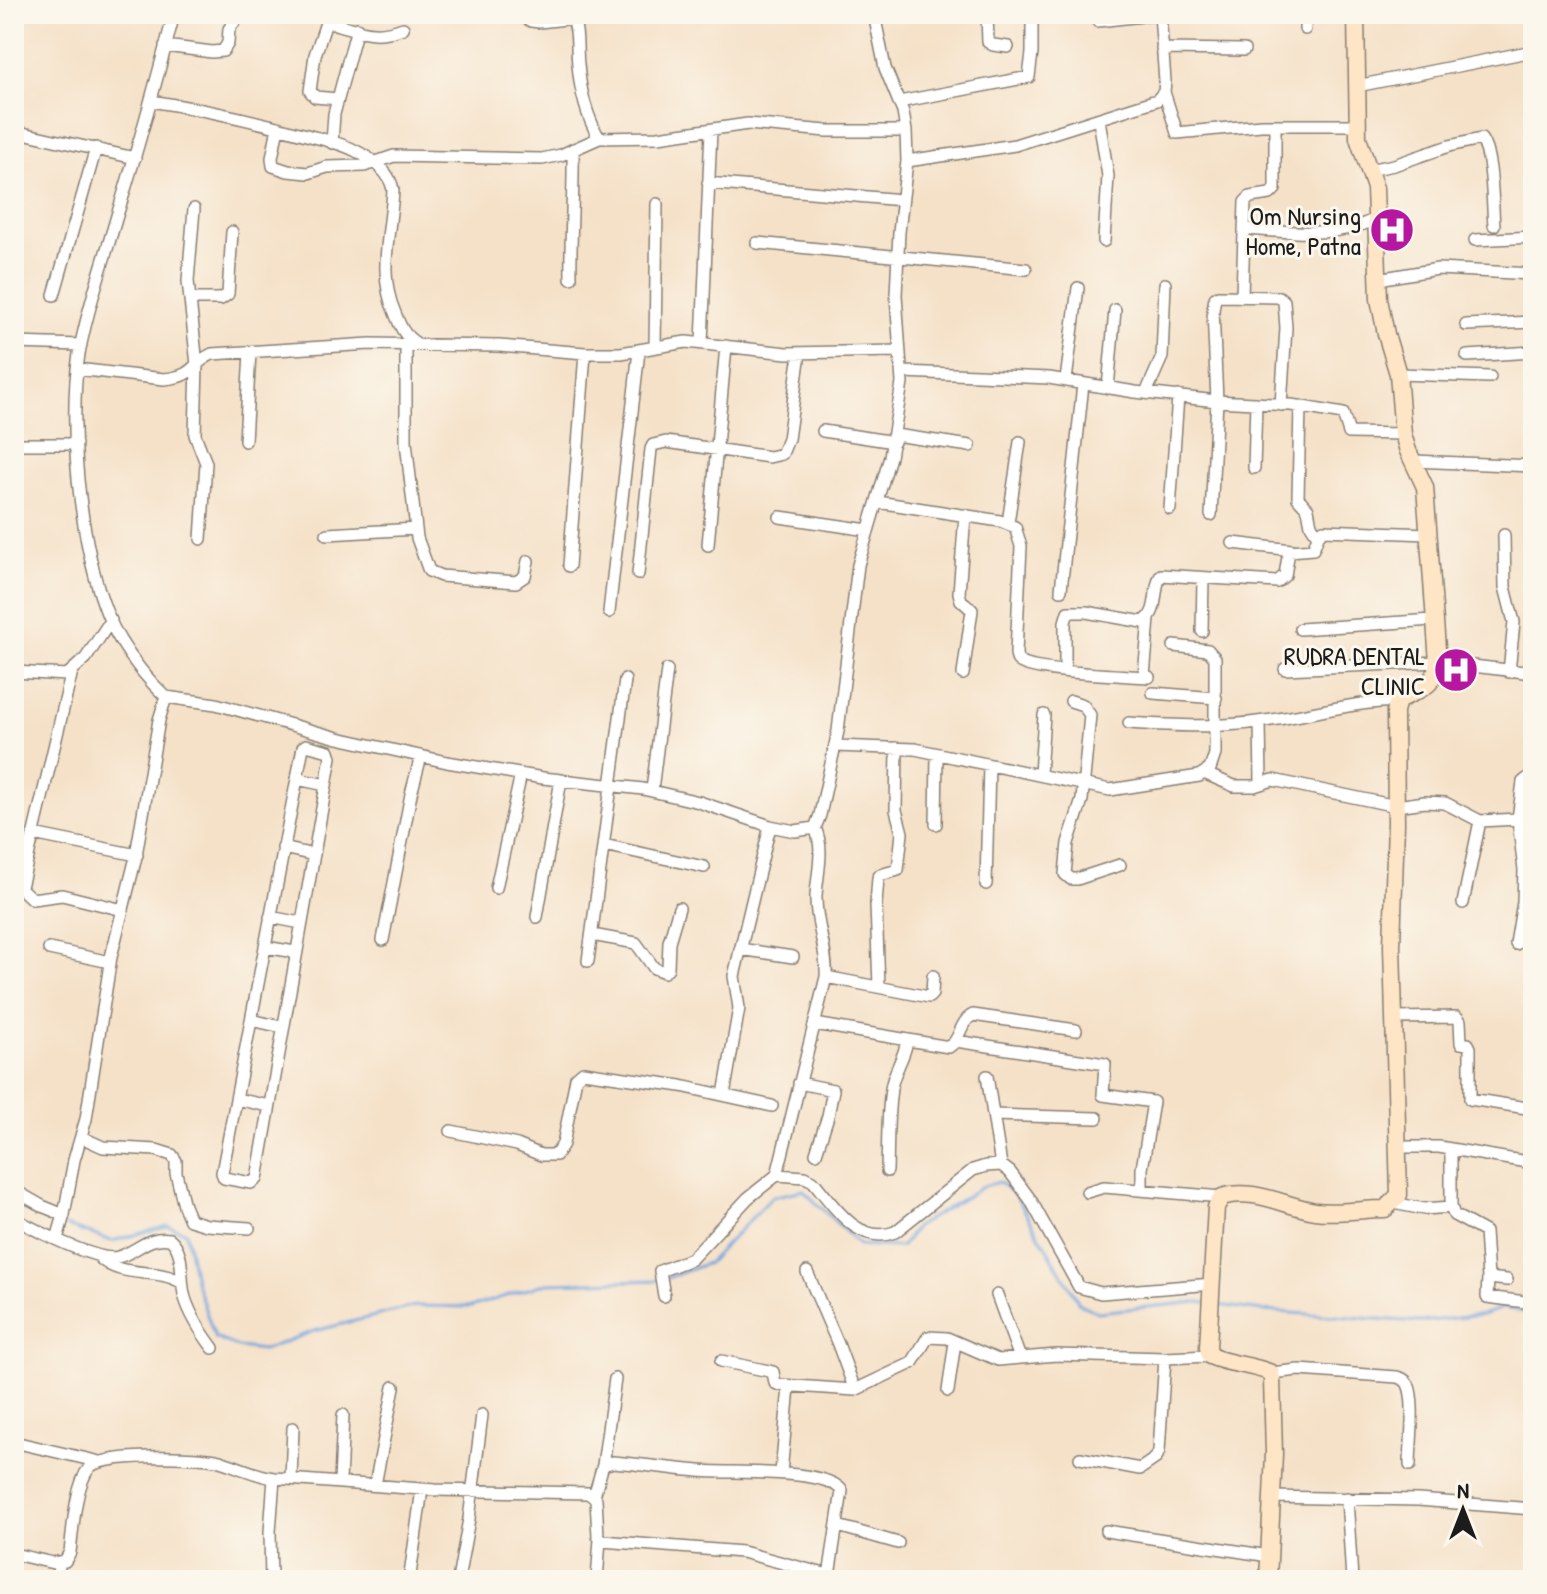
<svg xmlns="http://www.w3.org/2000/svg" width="1547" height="1594" font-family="'Patrick Hand',sans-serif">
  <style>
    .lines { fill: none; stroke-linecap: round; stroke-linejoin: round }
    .stream { stroke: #73a4dd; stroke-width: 3 }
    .street-casing { stroke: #887e72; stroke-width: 14 }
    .secondary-casing { stroke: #887e72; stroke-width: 19 }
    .street { stroke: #fff; stroke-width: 11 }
    .secondary { stroke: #fee5c5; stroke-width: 16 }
    .labels { text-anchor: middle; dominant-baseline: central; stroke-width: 6; stroke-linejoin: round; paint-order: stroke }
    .poi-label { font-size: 26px; fill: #1c1c1c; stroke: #fbf7ec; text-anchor: end }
  </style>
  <rect width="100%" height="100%" fill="#fbf7ec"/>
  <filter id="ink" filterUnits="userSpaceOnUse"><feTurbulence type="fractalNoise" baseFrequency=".0125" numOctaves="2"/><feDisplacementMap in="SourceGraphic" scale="16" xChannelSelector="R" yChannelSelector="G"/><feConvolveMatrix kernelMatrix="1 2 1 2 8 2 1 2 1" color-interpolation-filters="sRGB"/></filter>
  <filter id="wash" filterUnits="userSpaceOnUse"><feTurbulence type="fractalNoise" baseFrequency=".006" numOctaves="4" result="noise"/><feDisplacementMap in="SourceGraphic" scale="32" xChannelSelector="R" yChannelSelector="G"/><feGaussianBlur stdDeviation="1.8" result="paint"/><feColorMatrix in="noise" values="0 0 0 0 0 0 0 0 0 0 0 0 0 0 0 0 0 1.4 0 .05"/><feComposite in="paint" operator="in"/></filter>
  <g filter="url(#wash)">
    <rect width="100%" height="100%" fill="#f5e1c8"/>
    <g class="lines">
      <path class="stream" d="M14,1205L58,1223
        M66,1226L112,1241L168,1226L186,1232L195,1280L215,1338L238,1347L263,1350L314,1331L416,1306L471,1307L547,1283L662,1280L708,1263L772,1197L803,1190L859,1245L901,1247L916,1227L984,1186L999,1182L1014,1193L1079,1303L1097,1312L1198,1302L1207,1303
        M1218,1305L1263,1311L1420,1322L1482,1315L1503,1308L1533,1314"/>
    </g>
  </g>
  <g filter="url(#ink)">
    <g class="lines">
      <g class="street-casing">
        <path id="street" d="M174,14C156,83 137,151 116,219C103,264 87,309 79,354C67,428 81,575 120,640C132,660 149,681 166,697L216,704L338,738L447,762L543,778L643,789L699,802L770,826L795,831L815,828L820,815L838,731L858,565L890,457L902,383L896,295L899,232L907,161L906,131L903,112L885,68L874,14
          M329,14L315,55L310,91L315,97L338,99
          M519,14L531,21L539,22L612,14
          M571,14C579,30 576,48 578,64C580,89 587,117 599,138
          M987,14L988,42L993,45L1008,47
          M1098,21L1160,14
          M326,22C359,28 370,40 403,28
          M1305,29L1306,14
          M165,46L212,52L223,51L228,43L229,29L240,14
          M1162,49L1244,50
          M1357,86L1533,51
          M1164,92L1177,133L1261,125H1357
          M151,101C202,109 253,120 303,134C320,139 340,142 356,151C372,159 390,171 393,190C391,232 377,273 395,313C400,326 404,336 416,343
          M899,102L1029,77L1032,53V14
          M1099,119L1108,176L1104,241
          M278,127L272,158L273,166L288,171L308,173L327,167L364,166L394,156L542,159L561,155L599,138L658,137L748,124L827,131H906
          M14,131L135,158
          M332,143L334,114L357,28
          M907,161L1015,145L1157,100L1164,92L1165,81L1160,14
          M1368,170L1394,165L1449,146L1481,139C1493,155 1492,203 1494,225
          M708,183L902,200
          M194,209L188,281L197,365L195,435L206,463L201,539
          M1244,229C1288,231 1335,239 1376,219
          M1475,240L1533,237
          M757,243L1026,269
          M571,278C570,234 574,192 573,149
          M1378,279L1438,269L1532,274
          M54,295L96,148
          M1242,296L1245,202L1250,197L1270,194L1275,189V125
          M191,299H221L228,294L232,232
          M1466,325L1533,322
          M14,343L81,345
          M702,343L711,130
          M406,344V442L417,538L429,571L441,576L516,582L525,576L528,561
          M655,347L657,204
          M1467,356L1533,352
          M77,369L164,379C196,376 189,365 212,354L370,344L499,346L585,353H621L686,342L787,353L899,351
          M903,372L1049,378L1135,392L1217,401L1291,405L1343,414L1349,433L1403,434
          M1398,374L1490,377
          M1066,380L1078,288
          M1108,388L1115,310
          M1146,393L1162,357L1165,284
          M1300,406L1298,498L1308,509L1311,525L1318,536
          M823,431L894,442
          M895,435L970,446
          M245,441L250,352
          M14,444H76
          M1413,461L1533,466
          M1254,468L1256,403
          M878,502L1000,521L1015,527L1021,546L1016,653C1017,659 1016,660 1022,663C1040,673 1124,675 1149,677
          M1170,509L1178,396
          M1211,515L1217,401L1213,310L1215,298L1218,296L1279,297L1284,301L1286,328L1281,405
          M780,517L868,530
          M1008,523L1020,442
          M327,534L416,529
          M1504,535L1505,587L1514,622L1509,672
          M1233,543L1292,550
          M708,545L726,346
          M569,566L585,353
          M638,574L651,449L653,445L666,442L769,457L782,454L788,439L800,353
          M1061,590L1083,384
          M609,612L639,351
          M1300,629L1433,620
          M1202,631L1203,579
          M1285,669L1438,662L1533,673
          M1065,670V622L1068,612H1086L1143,622C1160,612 1152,590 1161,575L1277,582L1285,575L1289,551L1313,549L1318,536L1323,530L1428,534
          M14,672L67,675L86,658L111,620
          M963,674L972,610L961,600L959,593L965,515
          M1144,676L1149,619
          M1153,693L1216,698
          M1071,701L1083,705L1090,715L1082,800L1068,843L1065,874L1071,879H1077L1120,865
          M1260,722L1261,783
          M1129,723C1175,726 1219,728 1265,721C1310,715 1352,702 1398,701
          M306,745L329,751L331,757L257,1179L251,1183L224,1178L222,1173L303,747Z
          M835,746L915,749L1110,790L1199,776L1210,769L1215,754V658L1208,650L1174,646
          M1040,774L1044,715
          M1206,774L1234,786H1254L1273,780L1396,806L1425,802L1445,803L1480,821L1518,819
          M297,779L326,785
          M652,790L667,670
          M936,824L937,754
          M33,834L137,855
          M604,845L704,867
          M283,848L314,855
          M15,883L32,899L62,895L123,910
          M986,884L989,765
          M21,887L72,671
          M496,888L521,774
          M1463,903L1480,821
          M270,917L301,923
          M537,917L561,780
          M592,935L636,943L654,968L664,972L668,968L669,942L679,908
          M383,940L411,794L421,756
          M1516,944L1523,902L1524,870L1518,819L1523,782L1533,774
          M265,947L295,952
          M49,949L110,962
          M740,949L793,957
          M588,961L625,680
          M826,977L929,997L932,994L933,976
          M879,987L876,904L878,878L880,875L898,870L902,833L896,810L897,748
          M1395,1018L1457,1017L1460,1021L1461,1043L1468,1044L1470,1048V1099L1533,1109
          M251,1020L282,1027
          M815,1024L949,1047C961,1040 959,1022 973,1015L1076,1030
          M956,1041L1105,1064L1103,1095L1153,1102L1142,1169V1189
          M987,1076L1001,1165
          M799,1083L833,1090L828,1116L816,1153
          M724,1095L739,1008L734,976L770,826
          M236,1099L269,1106
          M993,1115L1097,1118
          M451,1131L517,1145L541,1155H556L563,1144L576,1078L583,1072L681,1086L772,1106
          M81,1137L103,1147L156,1150L172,1155L176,1161V1173L184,1206L190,1220L207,1225L249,1228
          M1398,1147H1439L1533,1163
          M1451,1149V1207L1454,1215L1485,1232L1488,1278L1507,1280
          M887,1171C888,1144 887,1116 891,1089C893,1072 904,1059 907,1041
          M777,1175L805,1177L813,1181C834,1206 858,1246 895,1232L973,1170L986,1166L1001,1165L1010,1172L1030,1199L1079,1287L1101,1293L1213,1284
          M14,1190L42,1206L64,1215L57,1239
          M1087,1192L1104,1187L1222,1197
          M1393,1203L1424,1209L1451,1207
          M64,1215L74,1160L86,1119L111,957L135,861L159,720L166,697
          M14,1218C33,1229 99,1263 118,1257C137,1252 148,1235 170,1239C186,1252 179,1279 185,1298C191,1317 201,1332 213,1348
          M100,1258C122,1279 156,1267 181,1282
          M807,1272L838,1344L855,1390
          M1488,1278L1487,1297L1533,1303
          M997,1295L1020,1358
          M664,1296L660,1271L691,1259L748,1198L777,1175L826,977C828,950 815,924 816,896C817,874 825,849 815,828
          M721,1361L769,1371L773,1372L775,1383L780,1385L855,1390L912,1363L928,1337L947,1338L998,1360L1056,1355L1165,1358L1210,1356
          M1271,1373L1299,1370L1397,1377C1401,1378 1405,1379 1408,1384C1416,1400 1410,1446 1410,1465
          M948,1391L955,1342
          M14,1442L96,1461
          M1080,1458L1140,1469L1156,1458L1159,1451L1165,1358
          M603,1465L615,1379
          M781,1473L789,1387
          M291,1479L293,1428
          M340,1482L343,1415
          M375,1485L394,1387
          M594,1496L603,1465L613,1462C642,1464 670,1469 699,1471C728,1474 827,1467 842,1491L829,1576
          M1272,1497L1418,1500L1533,1509
          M1347,1498L1352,1580
          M838,1526L898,1543
          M1106,1531L1269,1556
          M14,1554L53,1563L65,1561L70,1552C73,1529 75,1486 89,1468C100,1453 195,1456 216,1460C236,1465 253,1475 274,1478L435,1490L588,1493L596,1499L598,1536L602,1541L742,1552L847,1580
          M410,1575L422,1489
          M58,1580L59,1564
          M271,1580L270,1532L274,1478
          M458,1580L469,1519L482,1415
          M597,1580L600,1539"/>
      </g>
      <g class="secondary-casing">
        <path id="secondary" d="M1268,1580L1274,1454L1272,1379L1271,1373C1251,1364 1230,1365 1210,1356L1208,1347L1216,1207L1222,1197C1253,1187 1285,1206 1315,1211C1337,1214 1363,1209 1385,1209L1399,1195L1392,946L1396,823L1395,711L1398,701C1417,689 1435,689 1438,662L1425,487L1408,451L1403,434L1398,374L1386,334L1379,299L1375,188L1358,138L1356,14"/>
      </g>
      <use href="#street" class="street"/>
      <use href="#secondary" class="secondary"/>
    </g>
  </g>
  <defs>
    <g id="hospital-disc" transform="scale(2.3)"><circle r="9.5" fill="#b5179e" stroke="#fbf7ec"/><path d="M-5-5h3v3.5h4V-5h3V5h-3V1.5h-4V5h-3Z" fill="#fff"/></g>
  </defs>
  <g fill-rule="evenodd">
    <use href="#hospital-disc" x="1392" y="230"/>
    <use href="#hospital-disc" x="1456" y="670"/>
  </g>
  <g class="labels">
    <g class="poi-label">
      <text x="1361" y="215">Om Nursing<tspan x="1361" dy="30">Home, Patna</tspan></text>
      <text x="1425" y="655">RUDRA DENTAL<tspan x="1425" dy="30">CLINIC</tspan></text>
    </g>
  </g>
  <rect width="1547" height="1594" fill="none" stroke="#fbf7ec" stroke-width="48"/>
  <g transform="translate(1463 1510)" stroke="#fbf7ec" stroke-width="6" paint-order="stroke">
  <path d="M0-6L14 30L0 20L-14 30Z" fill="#1c1c1c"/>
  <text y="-12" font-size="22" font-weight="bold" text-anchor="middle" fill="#1c1c1c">N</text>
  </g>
</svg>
